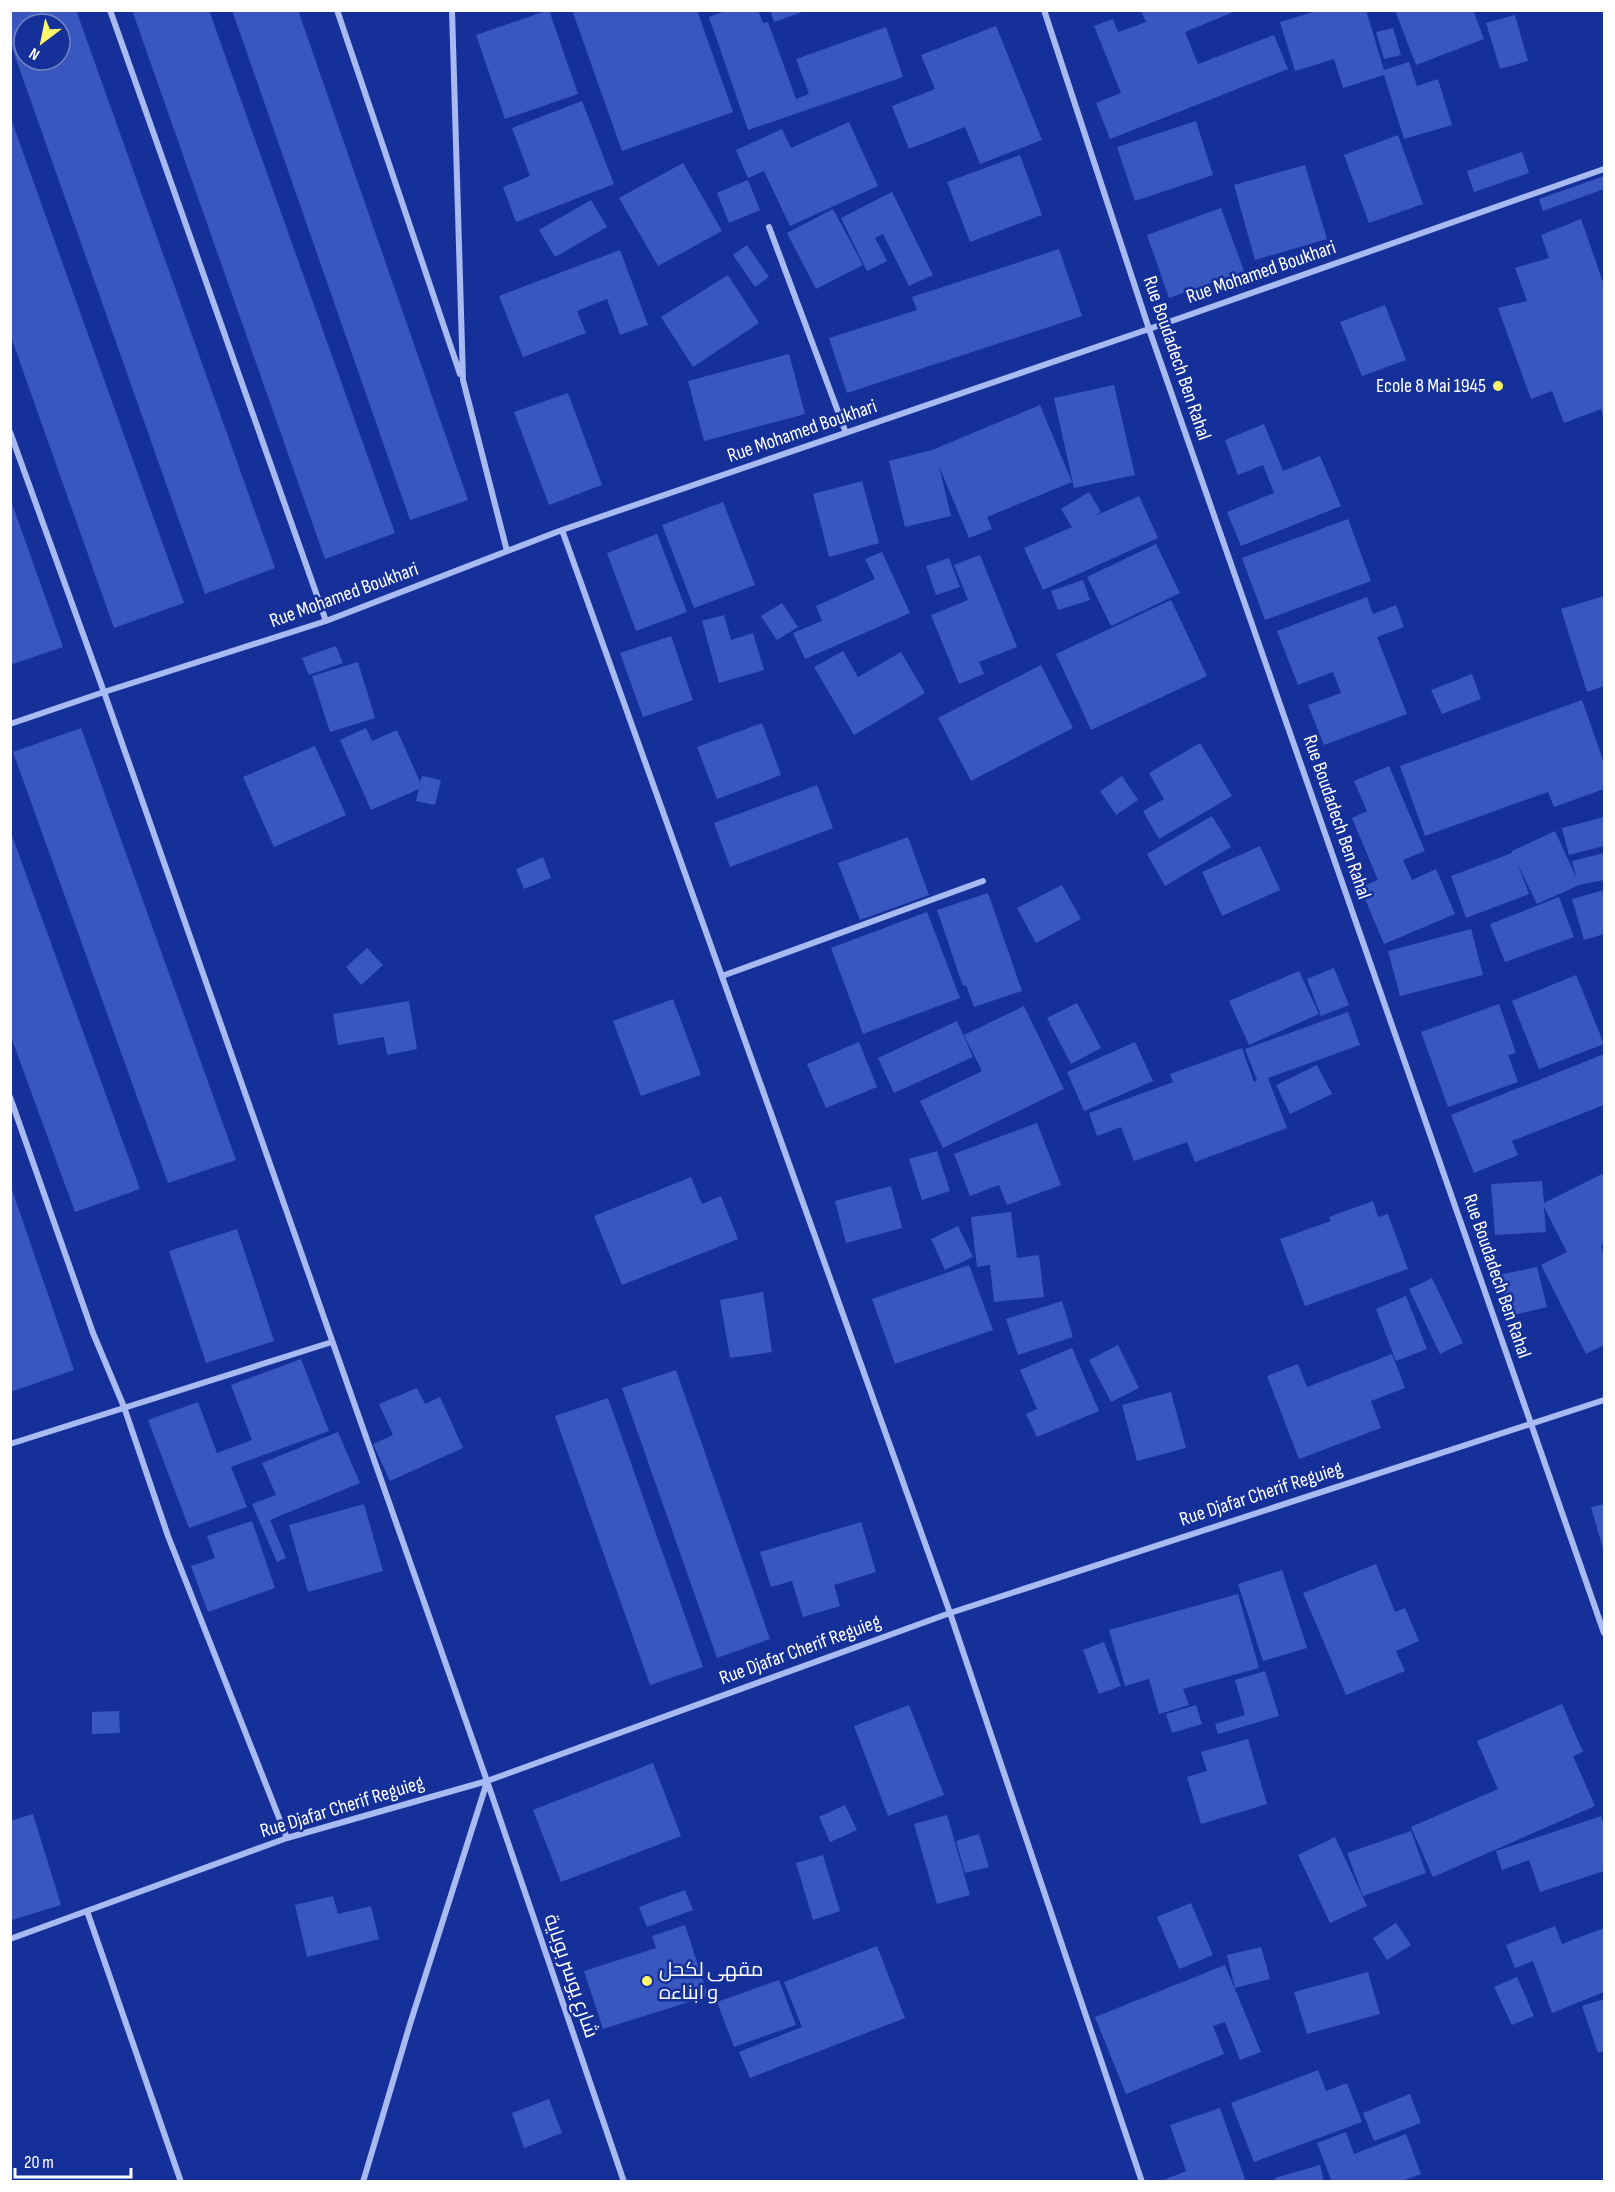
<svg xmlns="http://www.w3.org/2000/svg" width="1615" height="2192" font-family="'Sofia Sans Condensed',Cairo,sans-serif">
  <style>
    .building { fill: #3a57bf; fill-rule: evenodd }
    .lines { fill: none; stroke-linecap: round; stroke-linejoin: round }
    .minor { stroke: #a9b9f2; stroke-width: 6 }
    .poi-dot { fill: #fff66a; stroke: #153099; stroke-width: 2 }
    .labels { text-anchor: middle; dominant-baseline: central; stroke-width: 5; stroke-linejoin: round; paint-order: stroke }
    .street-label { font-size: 20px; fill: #fff; stroke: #153099 }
    .poi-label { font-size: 20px; fill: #fff; stroke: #153099; text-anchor: end }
  </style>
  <rect width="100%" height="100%" fill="#153099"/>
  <path class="building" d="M10,10H76L275,568L205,594L10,42ZM24,24H60V60H24Z
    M132,10H209L395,533L325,559Z
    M232,10H298L468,500L410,520Z
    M549,10L578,94L505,119L476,35Z
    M572,10H697L733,112L622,151Z
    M728,10H758L763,23L768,22L796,99L809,94L796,59L886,27L903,77L748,130L709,17Z
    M770,10H805V11L774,22Z
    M1141,10H1238L1185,32L1198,64L1274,35L1288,69L1110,139L1096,103L1121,93L1094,26L1113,19L1118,32L1146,22Z
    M1320,10H1366L1384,70L1409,62L1417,86L1438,79L1452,125L1404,139L1384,75L1343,88L1334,59L1295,71L1280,22Z
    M1395,10H1473L1484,39L1416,65Z
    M1515,15L1528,61L1500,69L1486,23Z
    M996,26L1042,140L980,164L965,127L909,149L892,106L935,89L921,55Z
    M1393,28L1401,55L1384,59L1376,32Z
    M582,101L614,184L516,222L503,187L530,176L512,128Z
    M10,116L184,603L114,628L10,334Z
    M1196,121L1213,175L1135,201L1117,147Z
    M849,122L878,186L790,226L764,171L748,178L736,150L782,129L791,148Z
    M1398,135L1423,204L1369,223L1344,155Z
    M1522,152L1529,173L1474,192L1467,171Z
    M1020,155L1042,215L970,242L947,182Z
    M683,163L722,231L658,266L619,198Z
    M1305,165L1327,239L1255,260L1234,185Z
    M1604,176V189L1543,211L1539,199Z
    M748,180L760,210L729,223L717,193Z
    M892,192L933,275L909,286L883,234L875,238L887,261L867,271L841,218Z
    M591,200L607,227L555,257L539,230Z
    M1221,208L1244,271L1169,298L1147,235Z
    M833,209L863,265L816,289L787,233Z
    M1581,219L1604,285V419L1601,409L1564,423L1552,391L1531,399L1498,308L1527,301L1515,268L1549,258L1541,235Z
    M747,245L769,277L755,287L733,255Z
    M1059,249L1082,316L847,393L829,338L917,310L912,297Z
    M620,250L648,325L620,335L607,299L577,311L586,333L523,357L499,296Z
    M728,275L759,323L693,367L661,317Z
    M1385,305L1406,360L1362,376L1340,322Z
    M789,354L805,414L704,441L688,381Z
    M1114,385L1135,475L1074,488L1054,398Z
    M568,393L602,485L549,505L514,412Z
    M1040,405L1072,482L987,517L992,529L969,538L939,466L951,516L905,527L889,461L932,450Z
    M1264,424L1283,471L1320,456L1341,506L1241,546L1227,512L1274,493L1263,465L1238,475L1225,440Z
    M862,481L879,543L829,557L813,494Z
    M1089,492L1101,512L1093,517L1139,496L1158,538L1043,590L1024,548L1072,527L1061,509Z
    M10,498L63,647L10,665Z
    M723,502L755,585L694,608L662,525Z
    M1348,519L1371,581L1265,620L1242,558Z
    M657,534L687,612L636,631L607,553Z
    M1156,544L1180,593L1111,626L1087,577Z
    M882,552L910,613L805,659L793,633L822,621L816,606L875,579L865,559Z
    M980,555L1017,647L979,662L984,674L959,684L931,615L968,600L954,565Z
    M949,558L960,587L936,595L926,566Z
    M1083,580L1090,600L1058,610L1051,591Z
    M1604,596V686L1587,692L1561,609Z
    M1367,597L1373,614L1396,605L1404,627L1377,637L1407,714L1324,745L1308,705L1341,693L1333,672L1298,685L1277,631Z
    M1171,600L1207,676L1091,730L1056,654Z
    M782,603L798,627L777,640L761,616Z
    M724,615L731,640L753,633L764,670L719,683L702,621Z
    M671,636L693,700L643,717L620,653Z
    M336,646L343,663L309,675L302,658Z
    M843,651L858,677L901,652L925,693L854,735L814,667Z
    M358,662L375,718L330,732L312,676Z
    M1041,665L1073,728L971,781L938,718Z
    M1472,674L1481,699L1442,714L1431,690Z
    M1582,700L1604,763V789L1554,807L1548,792L1425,836L1400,766Z
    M762,723L781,775L717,799L697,747Z
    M81,728L236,1160L168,1183L13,752Z
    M366,728L372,741L397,730L420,782L422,776L441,780L435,805L416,801L419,789L371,810L340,740Z
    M1200,743L1232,796L1159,839L1143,811L1164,799L1149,773Z
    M315,746L346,815L274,847L243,777Z
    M1389,766L1425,851L1403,860L1412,880L1436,869L1455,914L1384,944L1360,887L1378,880L1352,818L1367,811L1354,781Z
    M1122,776L1138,800L1116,815L1100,791Z
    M817,785L833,828L730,867L714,823Z
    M1212,816L1231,847L1165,886L1147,854Z
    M1604,817V846L1569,855L1562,828Z
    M10,830L140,1189L75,1212L10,1034Z
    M1555,831L1577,879L1572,861L1604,853V880L1579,885L1537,904L1517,863L1529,894L1466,918L1451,876L1512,853V851Z
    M908,837L929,895L860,920L838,863Z
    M1260,846L1280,890L1222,916L1202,872Z
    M543,857L551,878L524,889L516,869Z
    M1062,885L1081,919L1036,943L1017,908Z
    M1604,890V934L1584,940L1572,899Z
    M988,893L1022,991L974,1007L966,985L963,986L937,910Z
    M1559,897L1574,937L1505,962L1490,924Z
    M927,912L960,998L863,1034L831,948Z
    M1471,929L1483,975L1400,996L1388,951Z
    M367,948L383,965L361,985L346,967Z
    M1334,968L1349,1005L1321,1016L1307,979Z
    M1299,971L1319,1014L1249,1045L1229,1001Z
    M1576,975L1604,1044L1539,1069L1512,1001Z
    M673,999L701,1075L641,1096L613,1021Z
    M409,1001L417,1049L387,1055L384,1037L338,1045L333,1014Z
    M1077,1003L1101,1048L1071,1064L1047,1018Z
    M1499,1004L1516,1053L1508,1055L1518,1082L1448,1107L1421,1032Z
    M1024,1006L1064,1089L943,1148L920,1101L982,1071L964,1035Z
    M1348,1012L1360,1045L1268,1078L1287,1128L1195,1162L1187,1142L1134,1161L1121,1127L1097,1136L1089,1113L1173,1082L1170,1074L1242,1048L1254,1082L1257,1080L1245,1049Z
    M957,1021L973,1057L894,1093L878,1058Z
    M859,1042L877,1087L826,1108L807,1064Z
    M1135,1042L1153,1081L1084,1111L1067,1072Z
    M1604,1054V1105L1512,1141L1518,1155L1474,1173L1451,1115Z
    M1317,1065L1332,1094L1290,1114L1276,1085Z
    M1037,1123L1061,1185L1007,1205L999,1185L970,1196L954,1154Z
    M937,1151L950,1191L922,1200L909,1159Z
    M1604,1173V1244L1601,1246L1604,1253V1345L1586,1354L1541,1265L1567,1252L1544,1207L1546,1232L1495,1235L1491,1184L1542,1181L1544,1203Z
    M691,1177L702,1204L721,1196L738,1239L622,1285L594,1216Z
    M10,1184L74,1370L10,1392Z
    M891,1186L902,1228L846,1243L835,1201Z
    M1373,1201L1378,1217L1388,1214L1408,1269L1305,1306L1280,1239L1331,1221L1329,1217Z
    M1011,1212L1017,1258L1039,1255L1044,1297L994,1302L990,1265L977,1267L971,1217Z
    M958,1226L973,1257L945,1270L931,1239Z
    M237,1229L274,1341L206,1363L169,1251Z
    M969,1265L993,1330L895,1364L872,1299Z
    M1537,1267L1547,1307L1509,1316L1499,1275Z
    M1432,1278L1463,1343L1440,1354L1409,1289Z
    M763,1292L772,1352L730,1358L720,1300Z
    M1406,1296L1427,1349L1396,1361L1376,1309Z
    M1062,1301L1073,1337L1018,1355L1006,1319Z
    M1118,1345L1139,1388L1111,1402L1089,1360Z
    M1072,1348L1099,1411L1037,1437L1026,1414L1037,1409L1020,1370Z
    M1392,1354L1405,1388L1371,1401L1381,1428L1299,1459L1267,1376L1298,1364L1307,1387Z
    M301,1359L329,1431L231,1467L247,1507L189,1528L148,1420L198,1402L217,1453L252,1440L231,1385Z
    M676,1370L770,1639L717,1658L622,1388Z
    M417,1388L425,1404L440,1397L463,1448L390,1481L373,1444L393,1435L379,1404Z
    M1171,1392L1186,1448L1137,1461L1122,1405Z
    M608,1398L703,1667L650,1685L555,1416Z
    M338,1432L360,1483L270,1520L286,1558L277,1562L252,1504L276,1495L262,1463Z
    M364,1504L383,1571L308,1592L289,1525Z
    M1604,1504V1552L1591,1507Z
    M252,1521L275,1588L208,1612L191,1566L215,1558L207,1536Z
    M861,1522L876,1572L834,1585L840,1606L803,1617L792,1581L771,1587L760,1552Z
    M1376,1564L1395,1612L1405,1608L1419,1641L1396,1651L1405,1671L1346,1695L1303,1593Z
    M1282,1570L1307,1648L1263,1661L1238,1584Z
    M1238,1594L1259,1668L1183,1689L1189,1705L1159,1714L1149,1679L1125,1686L1109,1630Z
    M1104,1642L1121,1686L1099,1694L1083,1650Z
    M1265,1671L1279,1716L1218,1734L1215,1724L1245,1715L1235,1680Z
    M1562,1704L1583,1752L1573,1756L1595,1806L1433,1877L1411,1827L1498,1789L1477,1741Z
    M909,1705L944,1795L888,1816L854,1726Z
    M1196,1705L1202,1724L1172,1733L1166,1714Z
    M119,1711L120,1733L92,1734V1712Z
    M1248,1739L1267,1804L1201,1824L1187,1777L1207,1771L1201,1752Z
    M653,1763L681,1836L561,1882L533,1810Z
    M845,1805L857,1830L830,1842L819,1817Z
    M33,1814L61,1905L12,1920L10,1821Z
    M947,1815L970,1895L937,1904L914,1824Z
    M1601,1816L1604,1826V1871L1540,1892L1529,1860L1502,1870L1496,1851Z
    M1411,1831L1426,1873L1363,1896L1347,1853Z
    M979,1834L989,1867L965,1873L956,1841Z
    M1335,1837L1367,1906L1330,1923L1298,1855Z
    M823,1855L840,1911L813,1920L796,1863Z
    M685,1890L693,1910L647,1927L639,1907Z
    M333,1896L338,1914L371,1906L379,1939L307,1957L295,1905Z
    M1191,1903L1213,1955L1179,1969L1157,1917Z
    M1396,1923L1411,1945L1387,1960L1373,1938Z
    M685,1925L708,1996L603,2029L584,1971L656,1948L652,1936Z
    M1555,1926L1562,1944L1604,1928V1992L1552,2013L1533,1961L1515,1968L1506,1945Z
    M877,1946L905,2018L750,2078L739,2052L802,2027L784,1982Z
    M1261,1947L1270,1979L1235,1988L1227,1955Z
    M1225,1965L1261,2052L1240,2060L1225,2022L1213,2026L1224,2054L1126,2094L1095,2017Z
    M1368,1972L1380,2014L1307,2034L1294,1992Z
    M1517,1977L1534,2016L1512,2025L1494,1987Z
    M779,1980L796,2025L734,2047L717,2002Z
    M1604,1999V2051L1598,2053L1582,2006Z
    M1318,2070L1326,2091L1347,2083L1362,2122L1254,2162L1231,2103Z
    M1410,2094L1421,2123L1374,2141L1363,2113Z
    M549,2099L562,2133L524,2148L512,2113Z
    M1220,2108L1246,2182H1159L1186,2171L1170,2125Z
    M1346,2132L1354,2154L1406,2134L1421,2174L1399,2182H1332L1317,2143Z
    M1320,2165L1324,2182H1276L1275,2178Z"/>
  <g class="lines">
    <path class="minor" d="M110,10L326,621
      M337,10L460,374
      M452,10L463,380L507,551
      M1044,10L1149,329L1604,1633
      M769,227L846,433
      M10,432L104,692L487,1781L624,2182
      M562,530L950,1613L1142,2182
      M10,724L104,692L326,621L562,530L1149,329L1604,169
      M722,976L983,881
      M10,1097L93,1333L124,1407L168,1536L287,1838
      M10,1444L332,1342
      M87,1911L181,2182
      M10,1939L287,1838L487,1781L950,1613L1604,1400
      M363,2182L410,2024L487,1782"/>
  </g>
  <g class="poi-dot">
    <circle cx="1498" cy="386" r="6"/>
    <circle cx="647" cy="1981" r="6"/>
  </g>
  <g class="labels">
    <g class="street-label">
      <text transform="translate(1261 272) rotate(-19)">Rue Mohamed Boukhari</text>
      <text transform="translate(1177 358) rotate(71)">Rue Boudadech Ben Rahal</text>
      <text transform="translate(802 431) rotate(-19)">Rue Mohamed Boukhari</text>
      <text transform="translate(344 595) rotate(-20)">Rue Mohamed Boukhari</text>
      <text transform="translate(1337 817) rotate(71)">Rue Boudadech Ben Rahal</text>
      <text transform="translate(1497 1276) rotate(71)">Rue Boudadech Ben Rahal</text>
      <text transform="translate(1261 1494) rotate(-18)">Rue Djafar Cherif Reguieg</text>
      <text transform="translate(800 1650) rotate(-20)">Rue Djafar Cherif Reguieg</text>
      <text transform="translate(342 1807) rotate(-17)">Rue Djafar Cherif Reguieg</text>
      <text transform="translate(571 1976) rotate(71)">شارع يوسر بوباية</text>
    </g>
    <g class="poi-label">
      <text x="1486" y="386">Ecole 8 Mai 1945</text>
      <text x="659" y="1970" text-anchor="start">مقهى لكحل<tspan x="659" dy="23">و ابناءه</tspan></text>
    </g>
  </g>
  <rect width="1615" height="2192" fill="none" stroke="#ffffff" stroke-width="24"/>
  <g transform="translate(42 42) rotate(212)"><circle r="28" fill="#153099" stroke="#7383c2" stroke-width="1.5"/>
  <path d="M0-4.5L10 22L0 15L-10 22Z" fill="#fff66a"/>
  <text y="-9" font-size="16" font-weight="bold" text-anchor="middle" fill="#ffffff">N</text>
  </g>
  <path d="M15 2168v9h116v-9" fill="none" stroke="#ffffff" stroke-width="3"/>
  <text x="24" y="2168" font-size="18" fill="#ffffff" stroke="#153099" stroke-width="4.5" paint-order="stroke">20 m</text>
</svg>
